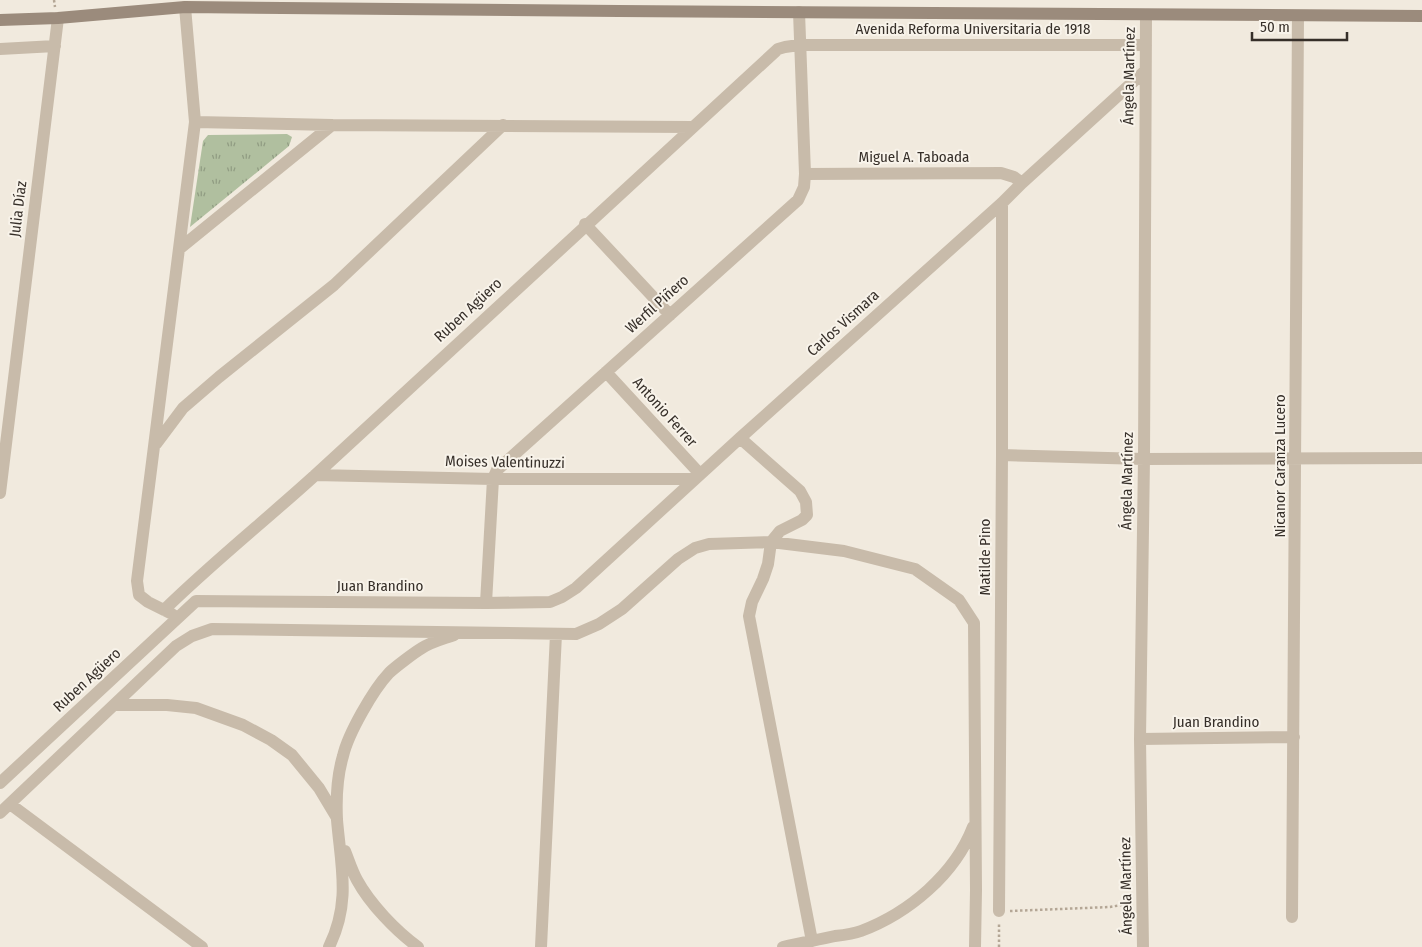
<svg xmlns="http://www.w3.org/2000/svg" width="1422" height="947" font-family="'Fira Sans Condensed',sans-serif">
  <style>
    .grass { fill: url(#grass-tufts) }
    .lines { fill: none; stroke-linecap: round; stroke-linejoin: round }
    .path { stroke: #b4a695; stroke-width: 2.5; stroke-dasharray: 2.5 2.5; stroke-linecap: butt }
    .minor { stroke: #c8bbaa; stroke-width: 12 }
    .secondary { stroke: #9b8b7c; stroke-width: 12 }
    .labels { text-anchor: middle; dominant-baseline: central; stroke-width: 4; stroke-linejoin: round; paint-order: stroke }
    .street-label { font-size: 15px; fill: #362f29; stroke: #f8f3ea }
  </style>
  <defs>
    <pattern id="grass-tufts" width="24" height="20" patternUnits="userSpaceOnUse" patternTransform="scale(1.25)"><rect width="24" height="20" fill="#b0bf9f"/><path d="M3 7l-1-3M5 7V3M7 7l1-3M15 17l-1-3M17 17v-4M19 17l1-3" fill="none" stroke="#909c82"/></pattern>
  </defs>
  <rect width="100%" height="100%" fill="#f1eade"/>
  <path class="grass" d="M287,134L292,137L289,146L190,227L203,141L208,135Z"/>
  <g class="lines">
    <path class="path" d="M54,0L55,7
      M1010,911L1110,907L1132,903
      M999,947V924"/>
    <path class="minor" d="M0,49L55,46
      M195,122L332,125L692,127
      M805,174L1001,173L1014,177L1022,183
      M585,224L670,315
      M179,249L332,125
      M606,372L700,474
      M740,438L800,491L806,502L807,515L802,520L780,531L771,542L768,564L763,579L752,602L749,616L812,941
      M156,444L183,408L219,377L334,285L503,125
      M1002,455L1144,459L1422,458
      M315,475L493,479H695
      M0,493L58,18
      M486,603L493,479L497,470L798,200L804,187L805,174L799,12
      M164,610C215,560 271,516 323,468C474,328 625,188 778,49L785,47L799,45H1146
      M172,614L148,602L139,595L137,581L195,122L185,7
      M114,705H167L196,708L243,725L271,740L292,755L319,788L337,818
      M1140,739L1294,737
      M0,783L196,601L486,603L550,602L562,597L576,588L740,438L1002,203L1022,183L1145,71
      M10,804L202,947
      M0,813L176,646L192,636L212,629L576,634L599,624L622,609L678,559L695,548L709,544L771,542L844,551L915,569L959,600L974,623L976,890L975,947
      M345,851C349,861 352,871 357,880C370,904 396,931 418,947
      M999,911L1002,455V203
      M1292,917L1298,16
      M329,947C351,902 341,867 337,820C336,799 337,776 343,756C348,734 373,690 389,673C394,668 415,652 422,648C431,642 443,639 454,635
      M541,947L556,634
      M783,947C800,943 818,940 835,936C844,935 853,934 861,931C909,913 955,874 973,827
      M1143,947L1140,739L1144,459L1146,15"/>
    <path class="secondary" d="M0,20L58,18L185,7L619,11L1422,16"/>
  </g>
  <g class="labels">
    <g class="street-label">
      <text x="973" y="29">Avenida Reforma Universitaria de 1918</text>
      <text transform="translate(1129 76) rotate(-89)">Ángela Martínez</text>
      <text x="914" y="157">Miguel A. Taboada</text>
      <text transform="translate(18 209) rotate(-83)">Julia Díaz</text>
      <text transform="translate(657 304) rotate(-42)">Werfil Piñero</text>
      <text transform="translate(468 310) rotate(-43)">Ruben Agüero</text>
      <text transform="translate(843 323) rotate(-42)">Carlos Vismara</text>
      <text transform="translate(665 412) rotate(48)">Antonio Ferrer</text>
      <text transform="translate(505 462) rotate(1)">Moises Valentinuzzi</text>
      <text transform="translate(1280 466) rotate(-90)">Nicanor Caranza Lucero</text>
      <text transform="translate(1127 481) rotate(-89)">Ángela Martínez</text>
      <text transform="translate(985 557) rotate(-90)">Matilde Pino</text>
      <text x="380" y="586">Juan Brandino</text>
      <text transform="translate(87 680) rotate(-43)">Ruben Agüero</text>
      <text x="1216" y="722">Juan Brandino</text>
      <text transform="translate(1126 886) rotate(-91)">Ángela Martínez</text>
    </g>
  </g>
  <path d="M1252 32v8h95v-8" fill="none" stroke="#362f29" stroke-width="2.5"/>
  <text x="1260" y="32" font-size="15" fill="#362f29" stroke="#f8f3ea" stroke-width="4" paint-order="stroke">50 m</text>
</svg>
